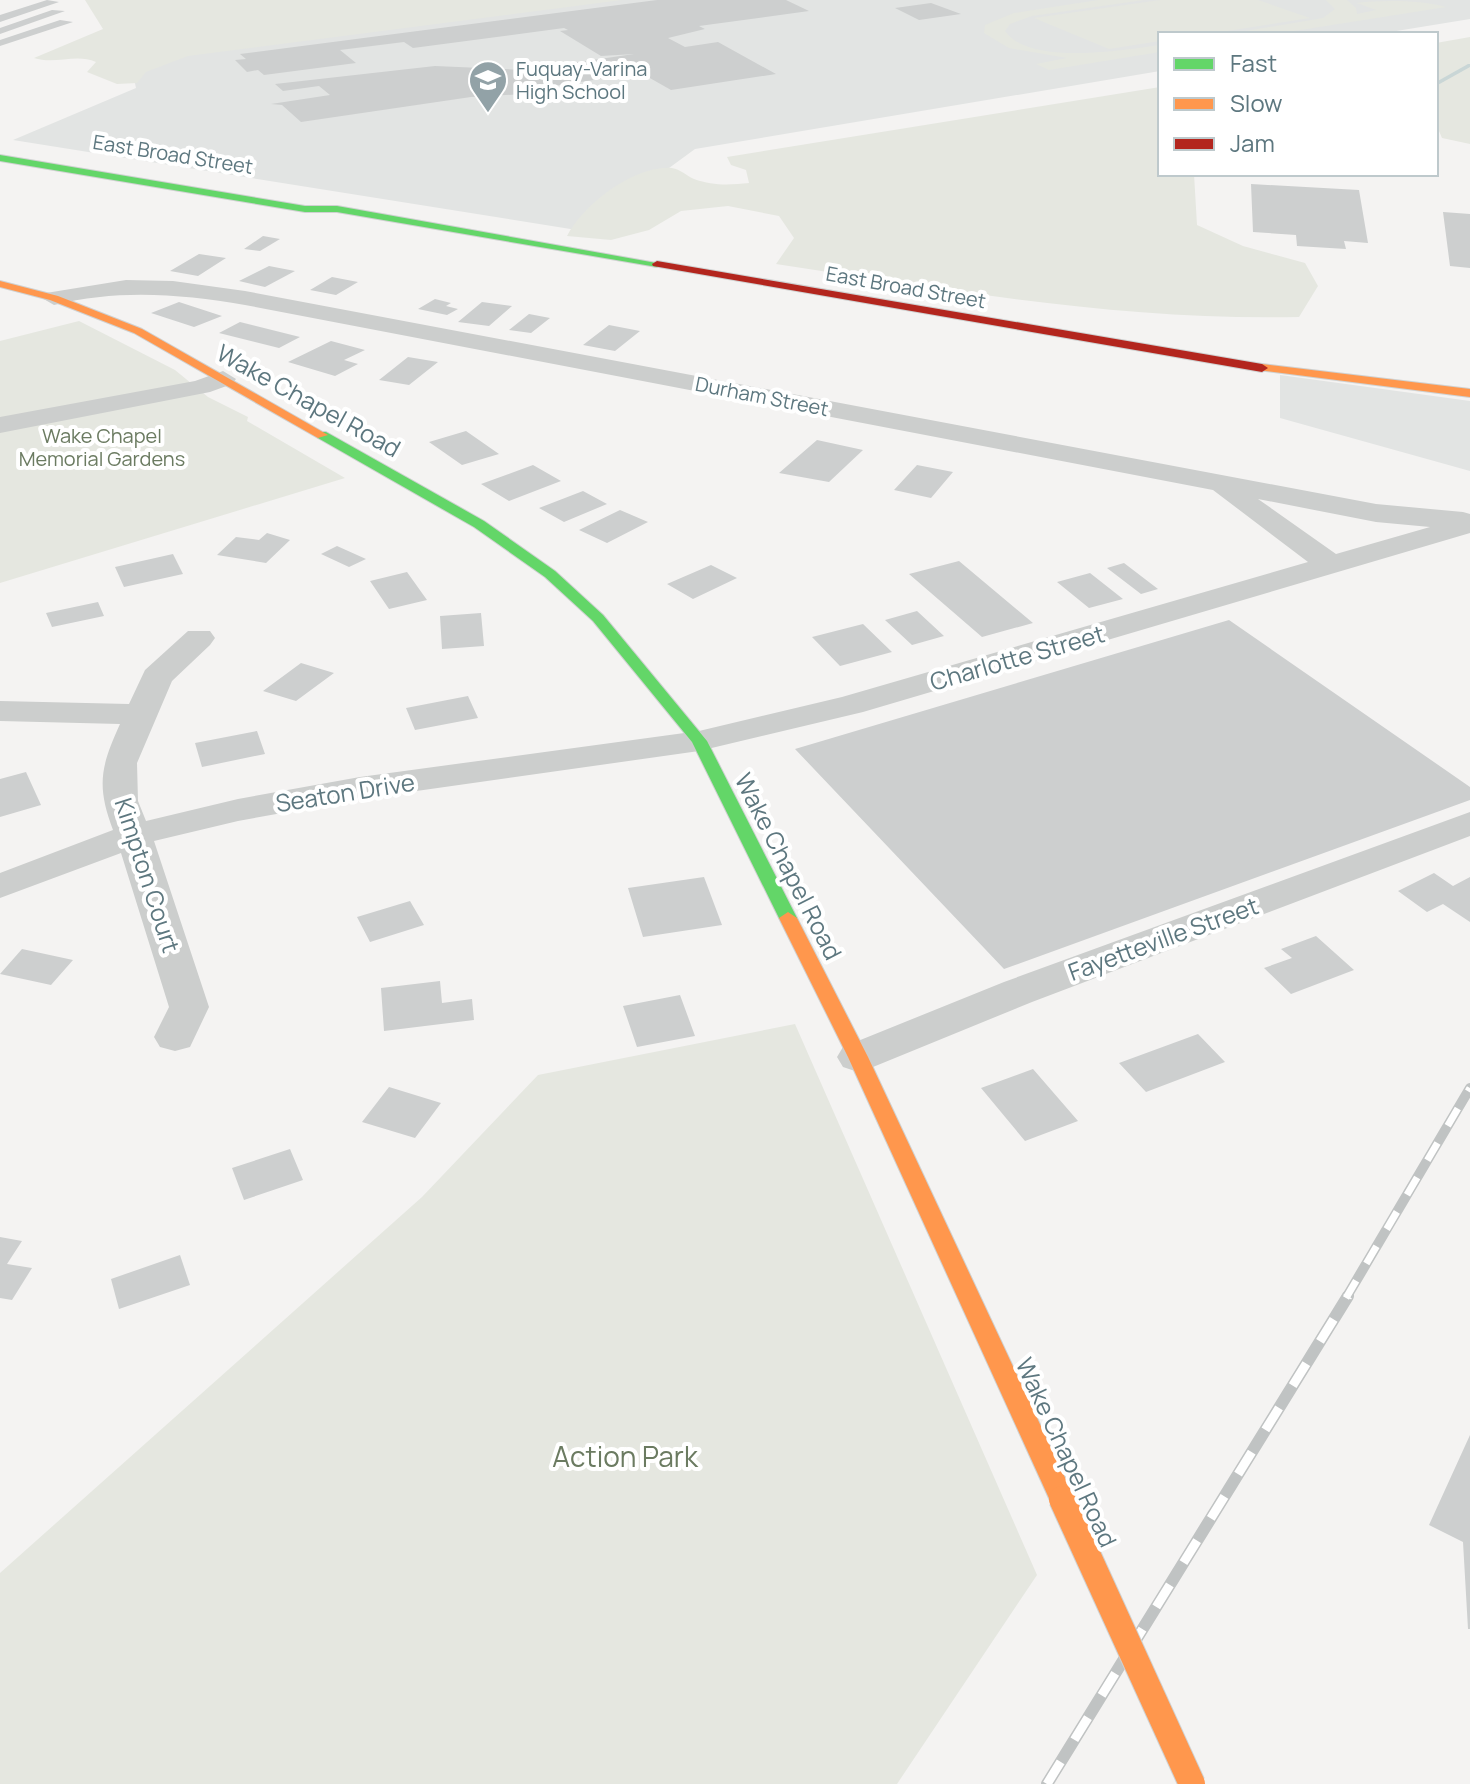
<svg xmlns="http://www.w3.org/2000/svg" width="1470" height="1784" font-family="Manrope,sans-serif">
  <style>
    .built { fill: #e2e4e3 }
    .green { fill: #e5e7e0 }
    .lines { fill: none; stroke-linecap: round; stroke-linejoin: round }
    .stream { fill: #c9d6d6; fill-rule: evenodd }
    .building { fill: #cdcfcf }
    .fast-casing { stroke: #cfd1d1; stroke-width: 2 }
    .slow-casing { stroke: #cfd1d1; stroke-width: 2 }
    .jam-casing { stroke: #cfd1d1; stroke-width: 2 }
    .street { fill: #cccecd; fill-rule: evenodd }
    .fast { fill: #63d668; fill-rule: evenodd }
    .slow { fill: #ff974d; fill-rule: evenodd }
    .jam { fill: #b3261e; fill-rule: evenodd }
    .rail-far1-casing { stroke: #c0c3c3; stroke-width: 10 }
    .rail-casing { stroke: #c0c3c3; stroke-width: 12 }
    .rail-far1 { stroke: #fff; stroke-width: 7; stroke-dasharray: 20; stroke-linecap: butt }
    .rail { stroke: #fff; stroke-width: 9; stroke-dasharray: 26; stroke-linecap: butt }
    .slow-bridge-casing { stroke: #cfd1d1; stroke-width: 28; stroke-linecap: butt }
    .slow-bridge { stroke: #ff974d; stroke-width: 26 }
    .labels { text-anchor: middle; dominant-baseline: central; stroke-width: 8; stroke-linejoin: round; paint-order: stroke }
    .far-poi-label { font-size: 20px; fill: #5d777f; stroke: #fff; text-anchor: start }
    .far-street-label { font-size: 20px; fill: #5d777f; stroke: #fff }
    .far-park-label { font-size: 20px; fill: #6b7b61; stroke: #fff }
    .street-label { font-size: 24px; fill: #5d777f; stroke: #fff }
    .near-park-label { font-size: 28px; fill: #6b7b61; stroke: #fff }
  </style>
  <rect width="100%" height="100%" fill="#f4f3f2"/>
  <path class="built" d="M603,0H1470V19L1378,34H1160V71L695,149L583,231L13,140L136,88L130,60Z
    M1280,375L1470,401V471L1280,418Z"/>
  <path class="green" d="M85,0H622L188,56L146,72L137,83L117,84L87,72L96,62C76,53 55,65 34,58L103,29Z
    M1098,0H1144L1032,16L1010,24L1005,31C1029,66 1124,50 1160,45V52L1049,70L1036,64L1067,58L1009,48L984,33L985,25L1014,13Z
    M1160,0H1258L1310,18L1208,34H1160V41L1109,49L1034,18Z
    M1326,0H1347L1356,8L1357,14L1376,10L1357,3C1383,0 1421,0 1446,7L1275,34H1228L1323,18L1335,9Z
    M1470,37V144L1442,138L1436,124V43Z
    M1160,87V174H1194L1197,225L1243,246L1305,263L1318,286L1299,317C1124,321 949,290 776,264L794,238L779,216L728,206L681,211L649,230L611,240L567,236C583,205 634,165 672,168C680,169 687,176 694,179C713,186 730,185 749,183L746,170L731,165L727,157Z
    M79,321L175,370L208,397L248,417L247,421L345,478L0,583V341Z
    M795,1024L1037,1575L897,1784H0V1573L422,1197L538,1075Z"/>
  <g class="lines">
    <path class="stream" d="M1468,64H1470V67L1436,86V82Z"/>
  </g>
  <path class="building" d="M47,0L59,2L0,22V15Z
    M657,0H786L809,11L699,26L705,29L668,38L685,47L718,42L776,74L671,90L641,73L553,86L559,90L541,93L471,97L301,122L282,105L271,104L330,95L319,86L283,91L275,84L435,66L524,70L634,54L601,56L560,31L568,30L564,28L413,48L404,42L340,50L356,63L264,75L258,70L247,72L235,60L246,59L240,54Z
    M931,3L961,14L919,20L895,8Z
    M52,10L65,11L0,34V28Z
    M60,20L73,22L0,46V40Z
    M1251,184L1359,190L1368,243L1344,241L1346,249L1297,246L1296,235L1253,232Z
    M1443,212L1470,214V268L1450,266Z
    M263,236L280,239L260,251L244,249Z
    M199,254L226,258L198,276L170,271Z
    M269,266L295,271L265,287L239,281Z
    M332,277L358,282L336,295L310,290Z
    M435,299L451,303L446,306L458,309L447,315L418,309Z
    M179,302L222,316L194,327L151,313Z
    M482,302L512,306L489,326L458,322Z
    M529,314L550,318L531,333L509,330Z
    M240,322L300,337L279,348L219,333Z
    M609,325L640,331L615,351L583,345Z
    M331,341L365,350L344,360L358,364L335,376L288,362Z
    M408,357L438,362L409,385L379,380Z
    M466,431L499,454L462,465L429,442Z
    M817,440L863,450L829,482L779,473Z
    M533,465L561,481L509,501L481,484Z
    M917,465L953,472L931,498L894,490Z
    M583,491L607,504L564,522L539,508Z
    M620,510L648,522L607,543L579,530Z
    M267,533L290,540L266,563L217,555L236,537L259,540Z
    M337,546L366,559L349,567L321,554Z
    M173,554L183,574L124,587L115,567Z
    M959,561L1033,623L982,637L909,574Z
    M1124,563L1158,589L1141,594L1107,568Z
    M711,565L737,578L693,599L667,584Z
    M407,572L427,600L389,609L370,581Z
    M1090,573L1123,599L1089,608L1057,582Z
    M98,602L104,616L52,627L46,613Z
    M917,611L944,636L912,645L885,620Z
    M481,613L484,646L442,649L440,616Z
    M1229,620L1470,787V800L1004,969L795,749Z
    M863,624L892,652L840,666L812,637Z
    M301,663L334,673L296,701L263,691Z
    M468,696L478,718L415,730L406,708Z
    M257,731L265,754L202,767L195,743Z
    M26,772L41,805L0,817V779Z
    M1434,873L1453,886L1470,877V922L1443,904L1427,912L1398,891Z
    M704,877L722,925L643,937L628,888Z
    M410,901L424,925L370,942L357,917Z
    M1316,936L1354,970L1291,994L1264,968L1292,958L1281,949Z
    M22,949L73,960L51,985L0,974Z
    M440,981L442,1003L472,999L474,1020L384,1031L381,988Z
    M680,995L695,1036L637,1047L623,1006Z
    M1198,1034L1225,1062L1146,1092L1119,1063Z
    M1033,1069L1078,1121L1025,1141L981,1088Z
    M389,1087L441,1103L415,1138L362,1122Z
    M290,1149L303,1180L244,1200L232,1168Z
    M0,1237L22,1241L7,1264L32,1268L12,1300L0,1298Z
    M180,1255L190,1285L119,1309L111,1279Z
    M1470,1435V1629H1468L1463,1542L1429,1525Z"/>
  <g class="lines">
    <g class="fast-casing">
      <path id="fast" d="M0,155L305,206H337L662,264L657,267L337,212H305L0,161Z
        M318,432H326L484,521L555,571L603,615L707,741L797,918L794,922L788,924L779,918L692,742L593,621L545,577L474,527L318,438Z"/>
    </g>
    <g class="slow-casing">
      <path id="slow" d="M0,281L58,296L142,329L328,435L318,438L134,333L50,300L0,287Z
        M1262,364L1470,389V397L1258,370L1256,368Z
        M788,912L797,918L868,1057L1075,1499L1071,1507L1062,1510L1053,1507L848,1057L779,918Z"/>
    </g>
    <g class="jam-casing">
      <path id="jam" d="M657,261L1262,364L1268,368L1262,372L653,266L652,264Z"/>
    </g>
    <path class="street" d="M126,280L173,281L245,291L1376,504L1463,512L1470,514V533L863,712L699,751L360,799L238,821L154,841L209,1007L190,1047L175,1051L160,1047L154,1037L169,1007L121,853L0,898V873L113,830C96,785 101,766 120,724L0,721V701L129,704L145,670L188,631H210L215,638L210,645L172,681L137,763L138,801L146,821L238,799L360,777L699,731L842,697L1308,562L1213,490L245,305C180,294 119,289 54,305L42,298L46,293ZM1258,499L1376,522L1430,527L1336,554Z
      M223,371L236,379L232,384L210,392L0,433V417L195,381Z
      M1470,812V836L1032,1002L873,1067L858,1072L843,1067L837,1057L843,1047L1004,982Z"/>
    <use href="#fast" class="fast"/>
    <use href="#slow" class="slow"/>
    <use href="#jam" class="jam"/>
    <g class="rail-far1-casing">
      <path id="rail-far1" d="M1346,1298L1470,1088"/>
    </g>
    <g class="rail-casing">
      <path id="rail" d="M1047,1784L1348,1296"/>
    </g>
    <use href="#rail-far1" class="rail-far1"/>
    <use href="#rail" class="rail"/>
    <g class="slow-bridge-casing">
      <path id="slow-bridge" d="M1062,1499L1192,1784"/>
    </g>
    <use href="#slow-bridge" class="slow-bridge"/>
  </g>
  <defs>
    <g id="school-pin" transform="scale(2)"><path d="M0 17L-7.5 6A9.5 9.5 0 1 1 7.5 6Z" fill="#92a2a7" stroke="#fff"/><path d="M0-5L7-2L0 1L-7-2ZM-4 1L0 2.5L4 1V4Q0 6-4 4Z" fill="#fff"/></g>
  </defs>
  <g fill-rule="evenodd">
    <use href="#school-pin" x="488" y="80"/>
  </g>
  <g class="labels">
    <g class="far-poi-label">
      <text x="516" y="68">Fuquay-Varina<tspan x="516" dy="23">High School</tspan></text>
    </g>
    <g class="far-street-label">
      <text transform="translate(173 154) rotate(9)">East Broad Street</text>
      <text transform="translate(906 287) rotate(10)">East Broad Street</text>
      <text transform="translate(762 396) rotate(11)">Durham Street</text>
    </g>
    <g class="far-park-label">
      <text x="102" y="435">Wake Chapel<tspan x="102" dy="23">Memorial Gardens</tspan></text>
    </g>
    <g class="street-label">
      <text transform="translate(309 400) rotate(29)">Wake Chapel Road</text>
      <text transform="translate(1017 657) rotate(-16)">Charlotte Street</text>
      <text transform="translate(345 792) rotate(-9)">Seaton Drive</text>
      <text transform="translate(789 866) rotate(63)">Wake Chapel Road</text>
      <text transform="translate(148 875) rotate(72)">Kimpton Court</text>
      <text transform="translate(1163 938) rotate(-20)">Fayetteville Street</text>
      <text transform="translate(1067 1452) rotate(65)">Wake Chapel Road</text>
    </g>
    <g class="near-park-label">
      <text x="625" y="1456">Action Park</text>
    </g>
  </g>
  <rect x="1158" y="32" width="280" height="144" fill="#ffffff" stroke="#bec9cc" stroke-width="2"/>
  <rect x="1174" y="58" width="40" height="12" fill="#63d668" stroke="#bec9cc" stroke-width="2"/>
  <text x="1230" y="72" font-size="24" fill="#5d777f">Fast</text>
  <rect x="1174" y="98" width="40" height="12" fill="#ff974d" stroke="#bec9cc" stroke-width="2"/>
  <text x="1230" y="112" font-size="24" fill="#5d777f">Slow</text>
  <rect x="1174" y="138" width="40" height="12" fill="#b3261e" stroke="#bec9cc" stroke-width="2"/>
  <text x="1230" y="152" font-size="24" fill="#5d777f">Jam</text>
</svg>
